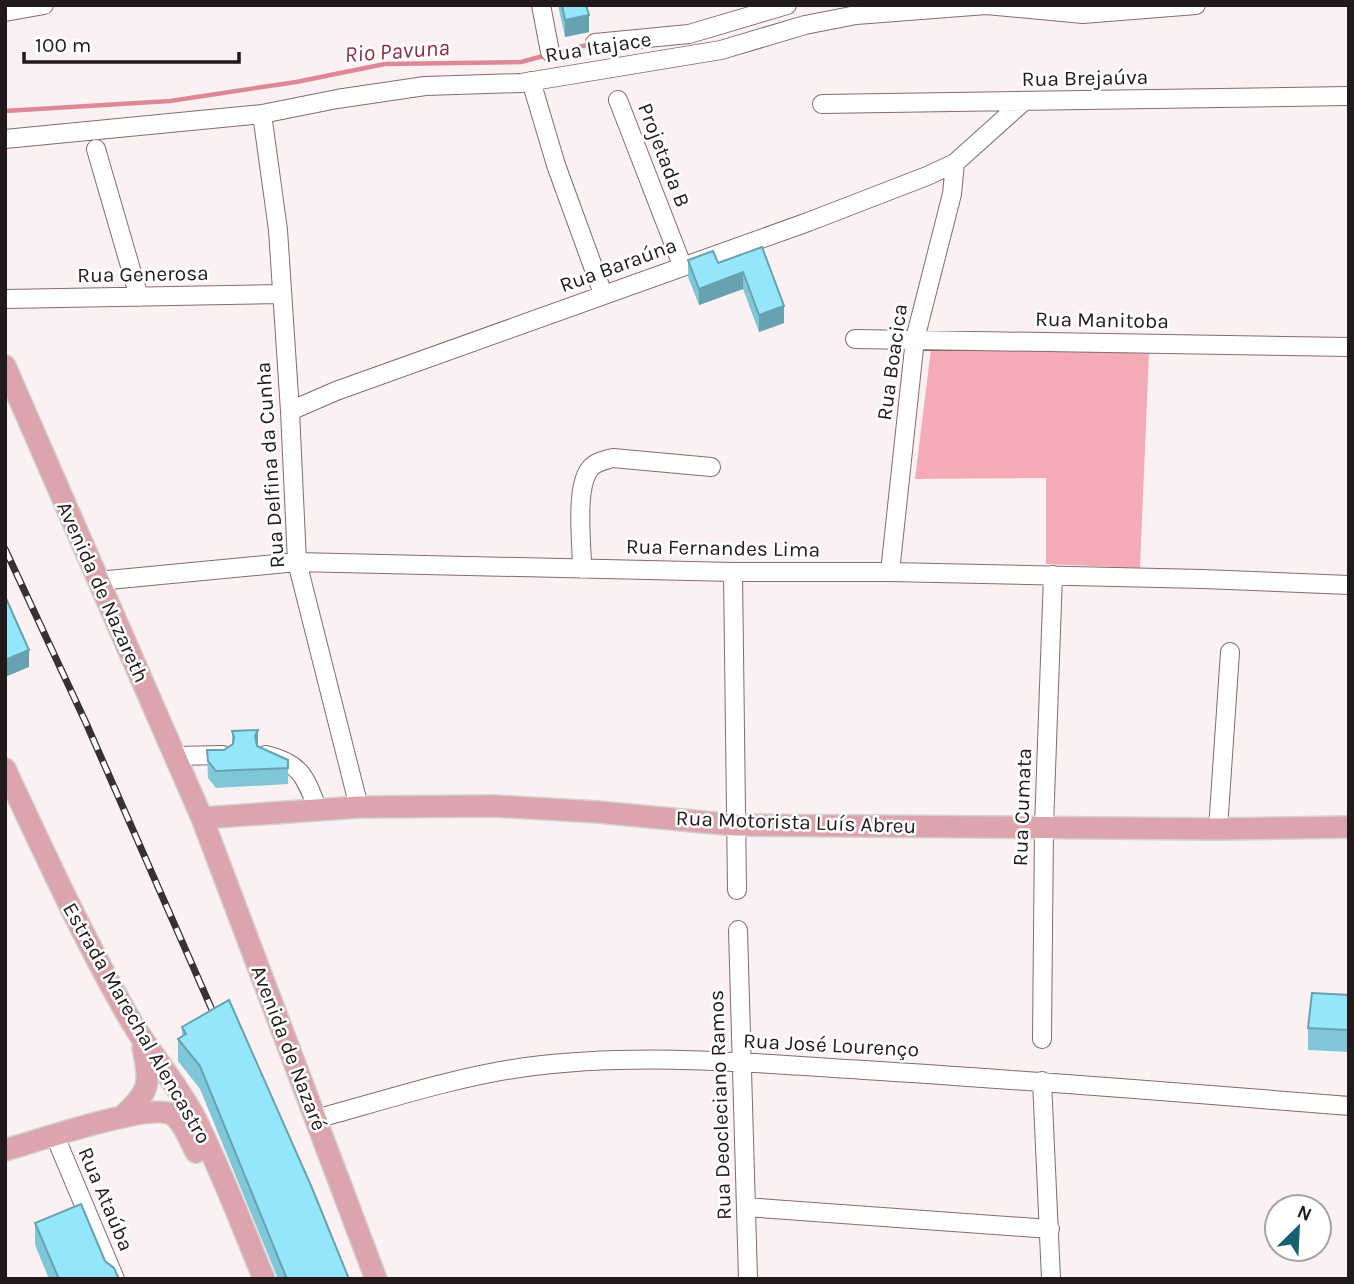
<svg xmlns="http://www.w3.org/2000/svg" width="1354" height="1284" font-family="Karla,sans-serif">
  <style>
    .green { fill: #f5abb5 }
    .lines { fill: none; stroke-linecap: round; stroke-linejoin: round }
    .stream { stroke: #df8895; stroke-width: 4.5 }
    .minor-casing { stroke: #836c6f; stroke-width: 20 }
    .major-casing { stroke: #d3d1d1; stroke-width: 24 }
    .minor { stroke: #fff; stroke-width: 18 }
    .major { stroke: #dca4ad; stroke-width: 21 }
    .rail-casing { stroke: #393031; stroke-width: 7 }
    .rail { stroke: #fff; stroke-width: 4.5; stroke-dasharray: 13; stroke-linecap: butt }
    .wall { fill: #7fc7d8 }
    .shaded-wall { fill: #68a2b0 }
    .building { fill: #94e7fb; stroke: #68a2b0; stroke-width: 2 }
    .labels { text-anchor: middle; dominant-baseline: central; stroke-width: 5; stroke-linejoin: round; paint-order: stroke }
    .street-label { font-size: 21px; fill: #22191a; stroke: #fff }
    .water-label { font-size: 23px; font-style: italic; fill: #912b43; stroke: #fff }
  </style>
  <rect width="100%" height="100%" fill="#fcf1f2"/>
  <path class="green" d="M931,349L1149,352L1140,568L1046,564V478L915,479Z"/>
  <g class="lines">
    <path class="stream" d="M555,53L591,44
      M5,111L170,101L296,82L385,64L521,62L547,55"/>
    <g class="minor-casing">
      <path id="minor" d="M541,5L550,52
        M5,12L44,5
        M595,43L689,34L787,5
        M531,81L556,165L603,294
        M618,100L682,265
        M822,104L1349,96
        M262,114L278,230L290,411L297,562L359,807
        M5,139L262,114L337,99L425,86L521,83L721,50L805,25L856,15L986,5L1083,14L1196,5
        M96,149L139,297
        M5,299L281,294
        M855,339L1349,347
        M290,411L336,391L808,222L927,176L955,163L1023,102
        M582,569C582,544 575,490 589,470C594,462 604,460 613,458L711,467
        M733,572L737,890
        M890,572L915,339L952,194L955,163
        M98,581L297,562L733,572H890L1203,579L1349,585
        M266,755C302,764 305,777 318,810
        M175,756L223,755
        M1218,829L1230,652
        M738,930L748,1279
        M1042,1039L1044,827L1053,575
        M1042,1081L1051,1279
        M316,1119C385,1100 455,1077 526,1067C638,1052 752,1063 864,1070C1026,1080 1187,1093 1349,1106
        M55,1136L115,1279
        M746,1207L1050,1229"/>
    </g>
    <g class="major-casing">
      <path id="major" d="M5,366L202,818L376,1279
        M5,769C44,852 82,936 128,1016C148,1051 176,1082 195,1118C221,1170 242,1225 264,1279
        M202,818L359,807L494,806L598,812L735,825L1218,829L1349,827
        M122,1117C150,1091 151,1084 143,1048
        M5,1150C35,1142 151,1101 173,1115C184,1123 190,1141 196,1152"/>
    </g>
    <use href="#minor" class="minor"/>
    <use href="#major" class="major"/>
    <g class="rail-casing">
      <path id="rail" d="M5,549L86,723L220,1028"/>
    </g>
    <use href="#rail" class="rail"/>
  </g>
  <path class="wall" d="M558,5H586L589,32L565,37Z
    M762,247L784,323L759,332L743,289L699,305L688,277V260L718,263Z
    M232,731L258,746L288,768V784L216,788L208,778L207,750H224L232,745Z
    M1349,995V1052L1308,1050V1028Z
    M182,1027L349,1279H278L200,1089L178,1061V1039L182,1036Z
    M35,1223L105,1261L119,1279H49L35,1245Z"/>
  <path class="shaded-wall" d="M589,15V32L565,37V20Z
    M743,272V289L699,305V289Z
    M784,306V323L759,332V315Z
    M29,650V667L5,677V660Z
    M258,730V747L255,736Z"/>
  <path class="building" d="M562,5H586L589,15L565,20Z
    M762,247L784,306L759,315L743,272L699,289L688,260L713,251L718,263Z
    M5,596L29,650L5,660Z
    M258,730L255,736L257,746L288,760V768L216,771L208,761L207,750H224L233,744L234,737L232,731Z
    M1312,993L1349,995V1030L1308,1028Z
    M229,1000L312,1188L349,1279H287L200,1066L178,1039L186,1034L182,1027Z
    M81,1204L105,1261L114,1268L119,1279H59L35,1223Z"/>
  <g class="labels">
    <g class="street-label">
      <text transform="translate(598 47) rotate(-9)">Rua Itajace</text>
      <text transform="translate(1085 78) rotate(-1)">Rua Brejaúva</text>
      <text transform="translate(664 155) rotate(69)">Projetada B</text>
      <text transform="translate(618 265) rotate(-20)">Rua Baraúna</text>
      <text transform="translate(143 274) rotate(-1)">Rua Generosa</text>
      <text transform="translate(1102 320) rotate(1)">Rua Manitoba</text>
      <text transform="translate(892 362) rotate(-82)">Rua Boacica</text>
      <text transform="translate(270 465) rotate(-94)">Rua Delfina da Cunha</text>
      <text transform="translate(723 548) rotate(1)">Rua Fernandes Lima</text>
      <text transform="translate(103 592) rotate(66)">Avenida de Nazareth</text>
      <text transform="translate(1022 807) rotate(-88)">Rua Cumata</text>
      <text transform="translate(796 822) rotate(2)">Rua Motorista Luís Abreu</text>
      <text transform="translate(137 1023) rotate(60)">Estrada Marechal Alencastro</text>
      <text transform="translate(831 1045) rotate(3)">Rua José Lourenço</text>
      <text transform="translate(289 1048) rotate(69)">Avenida de Nazaré</text>
      <text transform="translate(720 1105) rotate(-92)">Rua Deocleciano Ramos</text>
      <text transform="translate(106 1199) rotate(67)">Rua Ataúba</text>
    </g>
    <g class="water-label">
      <text transform="translate(397 51) rotate(-4)">Rio Pavuna</text>
    </g>
  </g>
  <rect width="1354" height="1284" fill="none" stroke="#22191a" stroke-width="14"/>
  <g transform="translate(1298 1228) rotate(24)"><circle r="33" fill="#ffffff" stroke="#a7a3a3" stroke-width="2"/>
  <path d="M0-5L12 26L0 18L-12 26Z" fill="#186170"/>
  <text y="-10" font-size="19" font-weight="bold" text-anchor="middle" fill="#22191a">N</text>
  </g>
  <path d="M24 52v10h215v-10" fill="none" stroke="#22191a" stroke-width="3.5"/>
  <text x="35" y="52" font-size="21" fill="#22191a" stroke="#ffffff" stroke-width="5" paint-order="stroke">100 m</text>
</svg>
